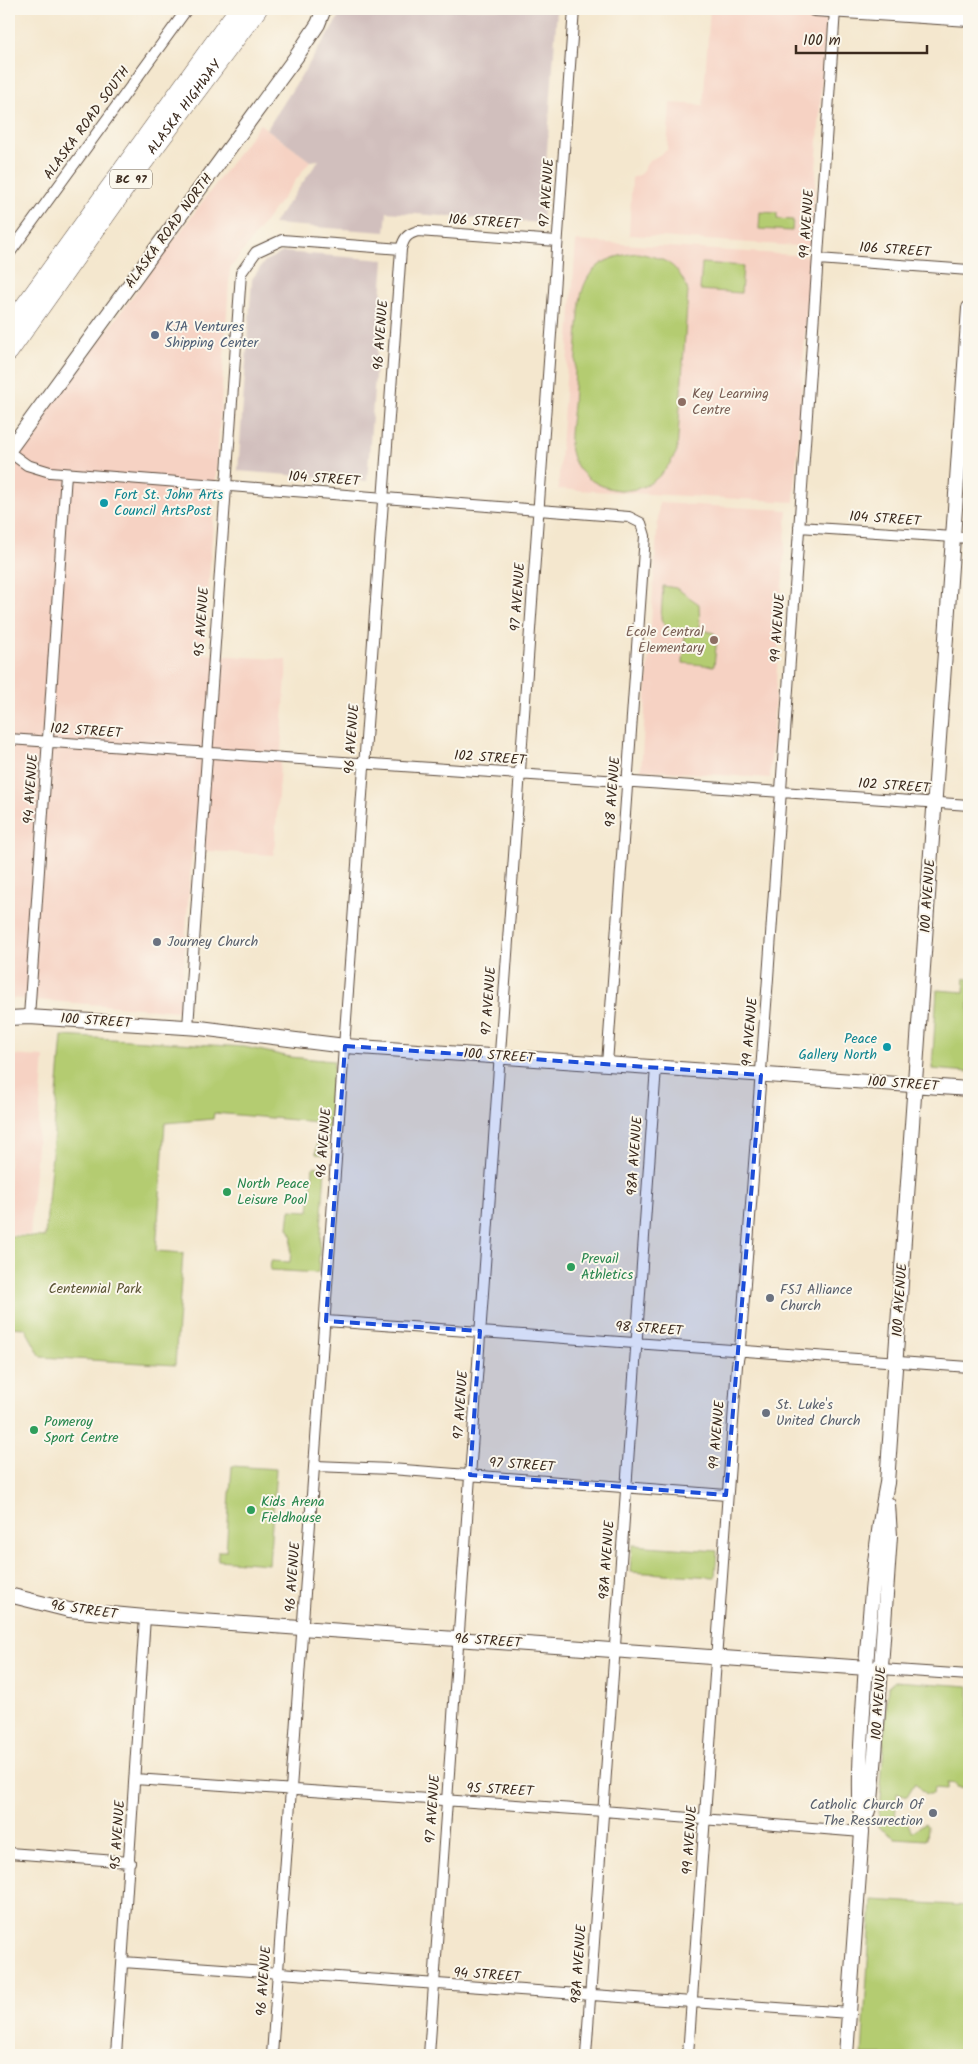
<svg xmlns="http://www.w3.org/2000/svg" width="978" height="2064" font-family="Kalam,sans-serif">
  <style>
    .built { fill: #f6d2c3 }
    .industrial { fill: #d1bfbd }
    .green { fill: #b4cc71; stroke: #787b48 }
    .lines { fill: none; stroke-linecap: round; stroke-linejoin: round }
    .street-casing { stroke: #574638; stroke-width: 12 }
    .secondary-casing { stroke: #574638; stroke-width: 16 }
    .highway-casing { stroke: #574638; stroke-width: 19 }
    .street { stroke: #fff; stroke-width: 10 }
    .secondary { stroke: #fff; stroke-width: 14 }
    .highway { stroke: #fff; stroke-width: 18 }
    .marked { fill: #1d4ed8; fill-opacity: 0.2; stroke: #1d4ed8; stroke-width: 4; stroke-dasharray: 10 6; stroke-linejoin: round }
    .service-dot { fill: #5c6f8a; stroke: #fbf7ec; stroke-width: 2 }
    .education-dot { fill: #8d6e63; stroke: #fbf7ec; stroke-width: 2 }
    .culture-dot { fill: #0f9aa8; stroke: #fbf7ec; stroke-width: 2 }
    .worship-dot { fill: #6b7280; stroke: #fbf7ec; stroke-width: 2 }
    .leisure-dot { fill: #2e9e5b; stroke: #fbf7ec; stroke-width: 2 }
    .labels { text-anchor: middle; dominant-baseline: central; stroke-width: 4; stroke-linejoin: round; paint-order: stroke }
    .shield { fill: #fbf7ec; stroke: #75685c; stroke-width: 1 }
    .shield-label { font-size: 12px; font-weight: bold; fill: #3b2a1e }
    .street-label { font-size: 14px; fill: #3b2a1e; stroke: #fbf7ec }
    .service-label { font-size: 14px; fill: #4e5e75; stroke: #fbf7ec; text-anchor: start }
    .education-label { font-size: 14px; fill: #785e54; stroke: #fbf7ec; text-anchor: start }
    .culture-label { font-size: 14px; fill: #0d838f; stroke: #fbf7ec; text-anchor: start }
    .worship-label { font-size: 14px; fill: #5b616d; stroke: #fbf7ec; text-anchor: start }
    .leisure-label { font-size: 14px; fill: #27864d; stroke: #fbf7ec; text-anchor: start }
    .park-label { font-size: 14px; fill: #595233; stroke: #fbf7ec }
  </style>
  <rect width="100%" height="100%" fill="#fbf7ec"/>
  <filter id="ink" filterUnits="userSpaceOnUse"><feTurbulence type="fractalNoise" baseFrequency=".02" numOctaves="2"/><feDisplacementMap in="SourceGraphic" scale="10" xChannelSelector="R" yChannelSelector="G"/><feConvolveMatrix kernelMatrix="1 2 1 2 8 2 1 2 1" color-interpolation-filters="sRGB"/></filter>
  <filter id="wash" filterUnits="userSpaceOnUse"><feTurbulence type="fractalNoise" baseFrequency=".0096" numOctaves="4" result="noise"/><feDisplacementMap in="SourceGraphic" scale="20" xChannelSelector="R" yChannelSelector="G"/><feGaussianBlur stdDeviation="1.12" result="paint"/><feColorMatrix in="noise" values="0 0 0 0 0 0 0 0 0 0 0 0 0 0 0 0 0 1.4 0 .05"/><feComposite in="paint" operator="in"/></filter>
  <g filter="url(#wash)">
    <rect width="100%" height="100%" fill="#f4e7ce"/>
    <path class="built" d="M710,9L826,19L811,247L629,235L632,178L641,174L648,162L667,150L670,103L703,105Z
      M260,124L310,161L230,269L204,654L287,660L274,855L192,850L180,1011L9,998V463Z
      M576,241L810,256L794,502L558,489Z
      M659,503L787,510L770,778L641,770Z
      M9,1055L44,1057L30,1235L9,1234Z"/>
    <path class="industrial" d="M344,9H557L542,223L387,212L385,232L273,224L319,160L310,161L267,129Z
      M283,252L384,260L367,481L238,471L252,279L265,261Z"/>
    <path class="green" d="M760,212L777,213V219L793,220L792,231L759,229Z
      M638,253C666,259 678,264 688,291L677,451C667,471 652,488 629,490C604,492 576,477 571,451C568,437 572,419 573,405C575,370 577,336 580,302C585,267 606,256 638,253Z
      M702,263L743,266L741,293L700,290Z
      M663,586L676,588L699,604L700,629L714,633L717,638L714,666L683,663L685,634L668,632L661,619Z
      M965,978L969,979V1072L932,1069L937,990L964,992Z
      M62,1036L245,1047L290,1057L334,1061L327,1155L316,1154L318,1122L214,1113L213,1119L165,1123L156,1251L183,1253L175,1365L41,1357L25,1328L9,1327V1236L45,1237Z
      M315,1166L325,1169L318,1273L270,1270L271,1261L290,1262L292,1235L288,1228L290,1210L309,1211L313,1168Z
      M232,1466L276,1469L269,1564L218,1560V1551H226Z
      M632,1545L717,1551L715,1577L630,1572Z
      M895,1681L969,1686V1788L956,1787V1784L947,1783V1789L934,1788L933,1794H926L915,1783L907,1796L897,1793L895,1820L905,1818L912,1832L925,1823L927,1826L926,1840L895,1838L878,1827L888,1687Z
      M872,1900L969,1906V2055H862Z"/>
  </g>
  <g filter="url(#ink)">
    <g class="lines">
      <g class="street-casing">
        <path id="street" d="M9,254L187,9
          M818,259L969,270
          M9,452L27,465L50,472L629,517L641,523L645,536L607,1064
          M799,527L969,538
          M9,739L969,805
          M29,1017L66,474
          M188,1027L241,273L256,252L282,240L401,249
          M326,1321L969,1367
          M315,1466L391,1469L726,1495
          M881,1669L969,1675
          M135,1779L603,1811L862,1832
          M9,1853L130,1862
          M123,1962L849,2013
          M116,2055L145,1617
          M272,2055L401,249C404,238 407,234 418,231L557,241
          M429,2055L574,9
          M586,2055L656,1067
          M688,2055L737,1365L740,1350L768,978L835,10"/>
      </g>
      <g class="secondary-casing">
        <path id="secondary" d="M814,9L969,19
          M9,450L296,57L318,24L324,9
          M9,1018L29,1017L200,1028L345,1046L969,1089
          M9,1595L69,1610L145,1617L881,1669
          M864,1823L871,1801L875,1755L890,1536L888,1504
          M846,2055L862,1832C857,1781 862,1731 865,1680C870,1614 874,1548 887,1483L969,308"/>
      </g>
      <g class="highway-casing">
        <g id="highway">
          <path d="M9,327L238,9"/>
          <path id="s1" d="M9,352L141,166L258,9"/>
        </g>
      </g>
      <use href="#street" class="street"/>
      <use href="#secondary" class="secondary"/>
      <use href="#highway" class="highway"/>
    </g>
  </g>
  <path class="marked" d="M345,1046L761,1075L726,1495L470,1475L480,1331L326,1321Z"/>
  <circle class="service-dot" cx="155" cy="335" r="5"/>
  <g class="education-dot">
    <circle cx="682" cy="402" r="5"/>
    <circle cx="714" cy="640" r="5"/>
  </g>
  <g class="culture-dot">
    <circle cx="104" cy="503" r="5"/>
    <circle cx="887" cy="1047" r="5"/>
  </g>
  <g class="worship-dot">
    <circle cx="157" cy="942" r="5"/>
    <circle cx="770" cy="1298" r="5"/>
    <circle cx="766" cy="1413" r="5"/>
    <circle cx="933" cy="1813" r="5"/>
  </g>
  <g class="leisure-dot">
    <circle cx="227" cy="1192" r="5"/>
    <circle cx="571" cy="1267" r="5"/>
    <circle cx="34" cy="1430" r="5"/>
    <circle cx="251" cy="1510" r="5"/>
  </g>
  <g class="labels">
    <rect class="shield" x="110" y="169.5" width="42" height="19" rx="4"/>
    <g class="shield-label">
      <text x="131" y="179">BC 97</text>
    </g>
    <g class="street-label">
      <text stroke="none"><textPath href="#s1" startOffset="301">ALASKA HIGHWAY</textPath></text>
      <text transform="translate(87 123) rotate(-54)">ALASKA ROAD SOUTH</text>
      <text transform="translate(547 193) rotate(-86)">97 AVENUE</text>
      <text transform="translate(484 222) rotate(4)">106 STREET</text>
      <text transform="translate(807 224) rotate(-86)">99 AVENUE</text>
      <text transform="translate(169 231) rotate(-54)">ALASKA ROAD NORTH</text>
      <text transform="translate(895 250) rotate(4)">106 STREET</text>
      <text transform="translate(381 335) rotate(-86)">96 AVENUE</text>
      <text transform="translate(324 479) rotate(4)">104 STREET</text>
      <text transform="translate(885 519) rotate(4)">104 STREET</text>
      <text transform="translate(518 597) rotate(-86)">97 AVENUE</text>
      <text transform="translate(202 622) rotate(-86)">95 AVENUE</text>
      <text transform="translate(778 628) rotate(-86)">99 AVENUE</text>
      <text transform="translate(86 731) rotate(4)">102 STREET</text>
      <text transform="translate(352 739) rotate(-86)">96 AVENUE</text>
      <text transform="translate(490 758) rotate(4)">102 STREET</text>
      <text transform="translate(894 786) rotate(4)">102 STREET</text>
      <text transform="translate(31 789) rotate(-86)">94 AVENUE</text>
      <text transform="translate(613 792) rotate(-86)">98 AVENUE</text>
      <text transform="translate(928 896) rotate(-86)">100 AVENUE</text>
      <text transform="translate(489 1001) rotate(-86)">97 AVENUE</text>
      <text transform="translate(96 1021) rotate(4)">100 STREET</text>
      <text transform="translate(750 1032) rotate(-85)">99 AVENUE</text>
      <text transform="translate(499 1056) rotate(4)">100 STREET</text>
      <text transform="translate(903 1084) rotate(4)">100 STREET</text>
      <text transform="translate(324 1143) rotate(-86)">96 AVENUE</text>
      <text transform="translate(635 1156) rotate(-86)">98A AVENUE</text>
      <text transform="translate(900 1300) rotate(-86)">100 AVENUE</text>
      <text transform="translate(649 1329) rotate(4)">98 STREET</text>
      <text transform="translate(461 1405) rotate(-86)">97 AVENUE</text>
      <text transform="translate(717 1435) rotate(-85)">99 AVENUE</text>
      <text transform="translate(522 1465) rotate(4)">97 STREET</text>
      <text transform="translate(607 1560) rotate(-86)">98A AVENUE</text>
      <text transform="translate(293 1577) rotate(-86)">96 AVENUE</text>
      <text transform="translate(84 1610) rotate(8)">96 STREET</text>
      <text transform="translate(488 1641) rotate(4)">96 STREET</text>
      <text transform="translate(879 1703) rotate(-86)">100 AVENUE</text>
      <text transform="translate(500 1790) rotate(3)">95 STREET</text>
      <text transform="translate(433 1809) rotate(-86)">97 AVENUE</text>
      <text transform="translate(118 1835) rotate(-86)">95 AVENUE</text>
      <text transform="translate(690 1840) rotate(-86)">99 AVENUE</text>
      <text transform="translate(579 1964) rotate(-86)">98A AVENUE</text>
      <text transform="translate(487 1975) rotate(4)">94 STREET</text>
      <text transform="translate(264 1981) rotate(-86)">96 AVENUE</text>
    </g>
    <g class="service-label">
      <text x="165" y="327">KJA Ventures<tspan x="165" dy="16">Shipping Center</tspan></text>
    </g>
    <g class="education-label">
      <text x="692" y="394">Key Learning<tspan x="692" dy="16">Centre</tspan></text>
      <text x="704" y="632" text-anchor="end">Ecole Central<tspan x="704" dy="16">Elementary</tspan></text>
    </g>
    <g class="culture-label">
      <text x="114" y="495">Fort St. John Arts<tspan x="114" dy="16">Council ArtsPost</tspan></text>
      <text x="877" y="1039" text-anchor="end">Peace<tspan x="877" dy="16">Gallery North</tspan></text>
    </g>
    <g class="worship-label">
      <text x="167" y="942">Journey Church</text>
      <text x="780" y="1290">FSJ Alliance<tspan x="780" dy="16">Church</tspan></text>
      <text x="776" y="1405">St. Luke's<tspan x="776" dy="16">United Church</tspan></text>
      <text x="923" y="1805" text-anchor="end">Catholic Church Of<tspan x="923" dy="16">The Ressurection</tspan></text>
    </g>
    <g class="leisure-label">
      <text x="237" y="1184">North Peace<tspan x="237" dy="16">Leisure Pool</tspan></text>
      <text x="581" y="1259">Prevail<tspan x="581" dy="16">Athletics</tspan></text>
      <text x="44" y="1422">Pomeroy<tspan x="44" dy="16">Sport Centre</tspan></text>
      <text x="261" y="1502">Kids Arena<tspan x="261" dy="16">Fieldhouse</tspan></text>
    </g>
    <g class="park-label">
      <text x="95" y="1289">Centennial Park</text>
    </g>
  </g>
  <rect width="978" height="2064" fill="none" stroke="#fbf7ec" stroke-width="30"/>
  <path d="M796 45v8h131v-8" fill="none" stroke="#3b2a1e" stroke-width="2.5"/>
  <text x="803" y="45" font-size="15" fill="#3b2a1e" stroke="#fbf7ec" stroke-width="4" paint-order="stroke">100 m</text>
</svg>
